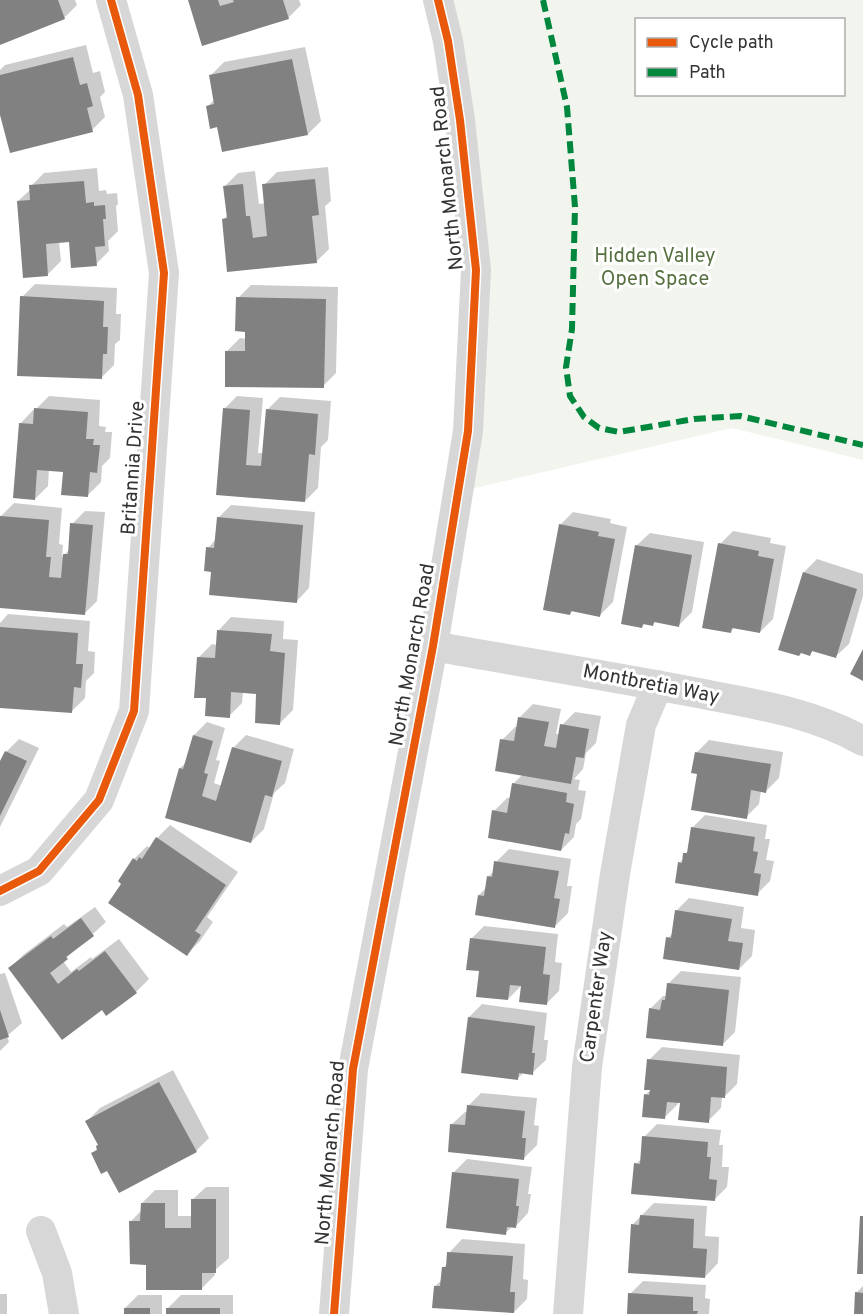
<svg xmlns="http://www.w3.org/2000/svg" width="863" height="1314" font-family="Overpass,sans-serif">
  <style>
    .green { fill: #f1f5ed; fill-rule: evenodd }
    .shadow { fill: #0003 }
    .building { fill: #818181 }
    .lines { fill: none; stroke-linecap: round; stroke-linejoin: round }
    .minor { stroke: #d7d7d7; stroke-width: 30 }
    .quiet { stroke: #00873e; stroke-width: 6; stroke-dasharray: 12 6; stroke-linecap: butt }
    .cycleway-casing { stroke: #fff; stroke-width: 11 }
    .cycleway { stroke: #e8590c; stroke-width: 8 }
    .labels { text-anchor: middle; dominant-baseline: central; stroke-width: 6; stroke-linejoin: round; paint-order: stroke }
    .street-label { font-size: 20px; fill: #333; stroke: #fff }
    .park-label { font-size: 20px; fill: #56703f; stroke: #fff }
  </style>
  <rect width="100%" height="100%" fill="#fff"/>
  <path class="green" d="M438,0H863V460L732,428L458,492L472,355ZM636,20H844V94H636Z"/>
  <path class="shadow" d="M0,0H75L77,5L64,18L0,43Z
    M189,0H299L301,5L288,18L203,44Z
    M86,45L93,73L100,71L105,92L100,97L105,117L92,130L0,109V70L5,65Z
    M305,47L321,121L308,134L218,125L208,106L215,99L211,75L224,62Z
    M328,167L331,201L325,206L329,249L316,262L229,270L224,219L228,215L225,186L238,173L255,171L259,204L266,203L264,185L277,172Z
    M97,168L99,191L106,190L107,194L117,193L118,204L116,206L118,231L108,241L109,251L96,264L71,240L59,241L61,261L48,274L18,201L31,189V186L44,173Z
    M35,284L117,288L116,314H121L120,340L115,344L114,365L101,378L22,297Z
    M251,285L338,287L336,373L323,386L227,351L240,338L247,339L238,298Z
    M49,396L100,400L99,426L106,427L105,432H112L110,458L102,466L101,482L88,495L64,470L49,469L48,486L35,499L20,424L33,410L35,411L36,409Z
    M237,396L263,398L258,453H264L267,410L280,397L331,401L328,440L321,447L318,488L305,501L217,494L224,409Z
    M14,503L62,508L59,544L63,545L62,557L69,550L72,524L85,511L105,512L97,601L84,614L0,606L1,516Z
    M231,505L315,512L309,588L296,602L208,548L216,539L218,518Z
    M573,512L611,519L610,523L627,527L613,602L600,615L574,610L570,614L560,525Z
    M733,531L771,538L770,543L786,546L773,619L760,632L735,627L730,632L720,544Z
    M650,533L704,542L692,612L679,625L656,621L653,624L645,623L642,627L636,546Z
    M817,559L863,574V596L849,644L835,657L814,650L810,654L804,572Z
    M8,614L90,621L88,651L95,652L94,673L86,681L85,698L72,711L0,706V623Z
    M231,617L284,621L283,639L298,640L293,710L280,723L258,693L243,692L242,703L229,716L208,697L199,657L212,644L217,645L218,631Z
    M533,704L561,709L556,734H560L562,725L575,712L601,716L596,743L586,753L583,769L574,779L580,780L578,790L586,791L581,819L576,824L574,837L561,850L494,811L507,798H511L513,784L523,774L502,740L515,727H518L520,717Z
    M207,722L225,728L216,760L220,761L214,783L222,786L233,748L246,735L294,749L285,783L274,793L264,829L251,842L167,817L180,768L187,762L194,735Z
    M19,739L39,748L0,827V765L6,752Z
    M709,740L783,752L779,778L766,791H761L759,804L746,817L698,773L696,753Z
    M705,815L767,825L765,839H770L766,860L774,861L770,881L757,894L679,863L684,858L685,854L689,850L692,828Z
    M170,825L238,872L207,917L213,922L200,941L187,954L123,883L134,859L147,846L150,848L157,838Z
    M509,849L571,859L567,886H572L568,913L555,926L479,895L486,888L488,877L495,870L496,862Z
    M689,898L744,907L741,928L755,930L752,956L739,969L668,938L673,933L676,911Z
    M95,907L106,922L63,961L71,972L91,957L92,959L119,939L149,979L136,992L103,1008L10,968L23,955L64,924L67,927Z
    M484,926L558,934L555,962L562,963L559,991L546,1004L523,984L508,999L481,970L471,939Z
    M681,971L741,977L735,1032L722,1045L650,1009L663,996H667L668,984Z
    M5,973L22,1023L7,1036L9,1042L0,1051V974Z
    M482,1004L547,1013L544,1040H548L546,1060L532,1073L524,1072L517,1079L469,1017Z
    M662,1047L740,1055L737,1084L724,1097H722L721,1108L708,1121L682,1102L678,1101V1104L665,1117L645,1095L652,1089L649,1060Z
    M173,1070L209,1138L196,1151L108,1169L93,1153L98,1148L99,1144L87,1121L100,1108Z
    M481,1093L537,1098L534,1125L539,1126L537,1145L524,1158L451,1125L465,1112H468V1106Z
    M657,1124L721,1130L719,1145H723L722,1167H729L727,1187L714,1200L636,1164L642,1158L644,1137Z
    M467,1159L532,1167L528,1194H531L528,1213L515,1227L513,1226L505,1233L454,1172Z
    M206,1187H229V1258L214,1271L215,1275L201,1289L148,1263L131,1221L142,1210V1203L155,1190H178V1216H193L192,1200Z
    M654,1203L707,1206L705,1236L719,1237L718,1263L705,1277L632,1225Z
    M462,1239L525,1244L523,1279L528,1280L527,1299L514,1312L435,1286L443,1279V1268L448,1263L449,1253Z
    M643,1281L706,1285L705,1298L710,1299L709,1314H628L630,1294Z
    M863,1286V1314H855L856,1293Z
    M0,1289V1294H7V1314H0Z
    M138,1295H162V1314H125V1308Z
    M181,1295H233V1314H168V1308Z"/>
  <path class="building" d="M0,0H58L65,19L0,45Z
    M188,0H218L220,6L234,2L233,0H283L289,19L202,46Z
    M73,57L80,85L87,83L93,106L87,108L93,132L10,153L0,115V75Z
    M292,59L308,135L222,152L217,127L210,129L206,106L214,104L209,75Z
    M315,179L319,215L312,216L317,263L227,272L222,219L227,218L223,186L243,184L246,216H250L253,238L267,236L262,184Z
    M84,181L86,203L94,202V206L105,205L106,219H103L105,246L95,247L97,266L71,268L69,242L46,244L48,276L23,278L17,201L30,200L29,185Z
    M20,296L104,301L103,327H108L107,354H103L102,379L17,376Z
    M236,297L326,299L324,388L225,387V351H245V332L235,331Z
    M34,408L88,412L86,439H94L93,445H100L97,473L90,472L88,497L61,495L63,472L37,470L35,500L13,498L19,423L33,424Z
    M223,408L250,410L246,465L261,466L266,409L318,414L315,455L309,454L305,502L216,495Z
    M0,516L49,520L46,557H51L49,577L61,578L63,554H68L70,523L93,525L85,615L0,608Z
    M217,517L303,525L297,603L209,595L211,572L204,571L206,547L214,548Z
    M559,524L599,532L598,536L615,539L600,617L571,611L570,615L543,610Z
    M718,543L759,551L758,556L774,559L760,633L732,628L731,633L702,628Z
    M635,545L692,555L679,627L654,622L653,626L643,624L642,628L621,624Z
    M803,572L857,589L836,658L812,651L810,656L801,653L799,656L778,650Z
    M0,627L78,633L76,664H83L81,688L74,687L72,713L0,708Z
    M217,630L272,634L270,651L285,653L280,725L255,723L256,694L231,692L230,718L205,716L206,698H194L197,657L215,658Z
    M863,649V681L850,674Z
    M518,717L549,722L544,746L556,748L560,724L589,729L584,758L576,757L571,784L495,771L500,739L514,741Z
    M193,735L213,741L204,773L208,774L202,796L216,801L232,747L282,761L272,797L265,795L251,843L165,818L179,768L183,769Z
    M5,751L27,761L0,816V761Z
    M695,752L771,764L766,793L751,790L747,819L691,810L697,774L691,773Z
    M512,783L567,793L566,802L574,804L569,834L565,833L561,851L488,838L492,810L507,813Z
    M691,827L755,837L753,851L758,852L754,873L761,874L758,896L675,883L678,862L682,863L683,853H687Z
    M156,837L226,885L195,931L201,935L187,956L108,903L121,884L118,881L133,858L137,861L139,857L142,859Z
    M494,861L559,871L554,898L560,899L555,928L475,915L478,895L484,896L487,876L492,877Z
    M675,910L732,919L728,941L743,943L739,970L663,959L666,937L671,938Z
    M81,918L94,936L66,957L68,959L50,973L58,984L77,969L79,971L105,951L137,993L106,1016L102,1010L62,1040L8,968L51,936L53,939Z
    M470,938L546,947L543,974L550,975L547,1005L519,1002L521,986L510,985L508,1000L476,997L479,971L466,970Z
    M667,983L729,990L723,1046L646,1038L649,1008L660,1010L662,1000H665Z
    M0,1010L9,1037L0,1040Z
    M468,1017L535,1026L532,1053H535L533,1075L519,1073L518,1080L461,1073Z
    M647,1059L727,1067L725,1098L711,1097L709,1123L678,1120L680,1103L667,1102L665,1119L642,1117L644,1094L649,1095L650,1090H644Z
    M159,1082L197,1152L119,1193L107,1171L101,1174L91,1153L97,1150L96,1146L98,1145L85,1121Z
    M467,1105L525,1111L522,1138H526L524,1160L448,1152L450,1124L465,1125Z
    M642,1136L708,1142L707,1157H711L709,1179L717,1180L715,1201L631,1194L634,1163L640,1164Z
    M452,1172L519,1179L516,1206H519L516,1228L507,1227L506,1235L446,1228Z
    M191,1199H216V1273H202V1290H146V1265L130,1264L129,1221H140L141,1203H165V1228H191Z
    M640,1215L694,1219L693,1248L707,1249L705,1278L628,1273L631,1224L639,1225Z
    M860,1216H863V1274H857Z
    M447,1252L513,1256L510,1292H515L514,1313L432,1308L434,1286H440L442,1267H446Z
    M855,1292L863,1293V1314H854Z
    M628,1293L693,1297V1311H698L697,1314H627Z
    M124,1308H150V1314H124Z
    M166,1308H220V1314H166Z"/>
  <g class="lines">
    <path class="minor" d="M433,646C521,662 610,676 698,693C754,704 812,712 863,741
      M0,891L39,871L99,800L134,711L164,273L138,95L111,0
      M41,1231L57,1273L64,1314
      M334,1314L353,1069L433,646L468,431L476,270L460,120L448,41L438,0
      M568,1314L587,1067L615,874L641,725L658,685"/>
    <path class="quiet" d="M543,0L567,107L575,207L572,329L566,367L570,396L584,417L599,428L619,432L694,419L740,416L863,445"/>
    <g class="cycleway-casing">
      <path id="cycleway" d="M0,891L39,871L99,800L134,711L164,273L138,95L111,0
        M334,1314L353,1069L433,646L468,431L476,270L460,120L448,41L438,0"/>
    </g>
    <use href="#cycleway" class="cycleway"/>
  </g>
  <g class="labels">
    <g class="street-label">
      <text transform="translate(448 178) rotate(-96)">North Monarch Road</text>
      <text transform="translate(134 468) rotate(-86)">Britannia Drive</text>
      <text transform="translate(413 655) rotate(-80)">North Monarch Road</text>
      <text transform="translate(651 685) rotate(11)">Montbretia Way</text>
      <text transform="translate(597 997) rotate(-82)">Carpenter Way</text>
      <text transform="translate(331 1153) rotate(-85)">North Monarch Road</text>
    </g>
    <g class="park-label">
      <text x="655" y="257">Hidden Valley<tspan x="655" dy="23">Open Space</tspan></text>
    </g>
  </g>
  <rect x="635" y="18" width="210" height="78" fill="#ffffff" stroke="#adadad" stroke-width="1.5"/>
  <rect x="647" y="38" width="30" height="9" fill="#e8590c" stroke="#adadad" stroke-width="1.5"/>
  <text x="689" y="48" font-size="18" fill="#333333">Cycle path</text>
  <rect x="647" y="68" width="30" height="9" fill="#00873e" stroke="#adadad" stroke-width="1.5"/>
  <text x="689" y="78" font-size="18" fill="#333333">Path</text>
</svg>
